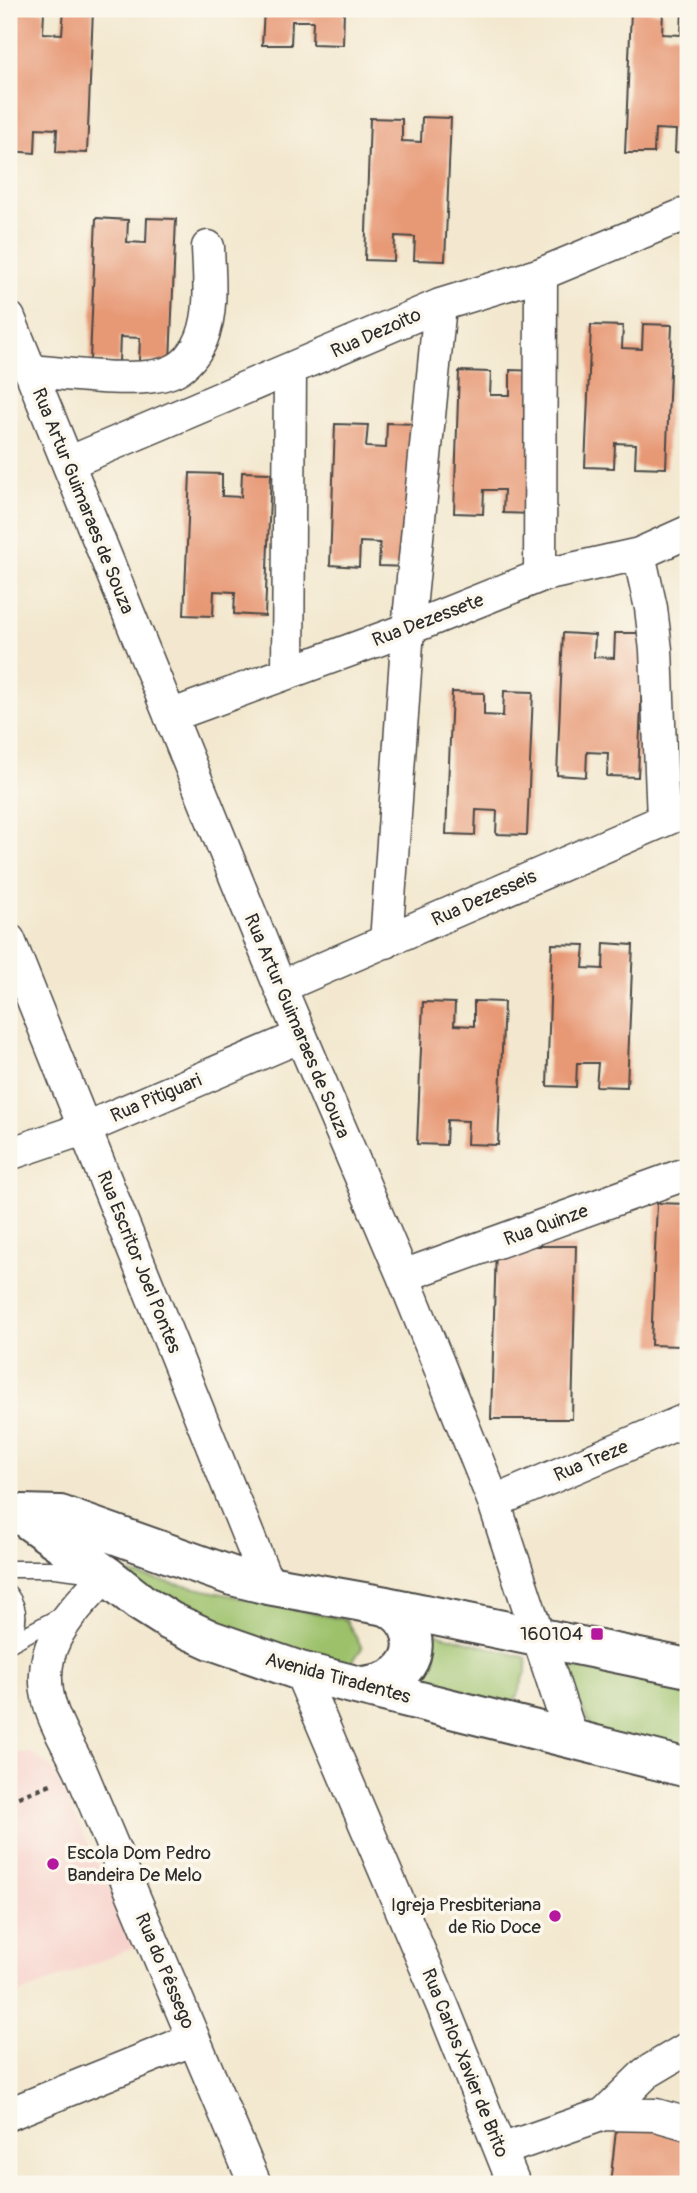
<svg xmlns="http://www.w3.org/2000/svg" width="697" height="2193" font-family="Pangolin,sans-serif">
  <style>
    .built { fill: #f7d0ca }
    .green { fill: #9cc16b; stroke: #64764b; stroke-width: 2 }
    .building { fill: #e79875 }
    .lines { fill: none; stroke-linecap: round; stroke-linejoin: round }
    .service-casing { stroke: #494744; stroke-width: 19 }
    .minor-casing { stroke: #494744; stroke-width: 35 }
    .tertiary-casing { stroke: #494744; stroke-width: 42 }
    .path { stroke: #494744; stroke-width: 4.5; stroke-dasharray: 5 5; stroke-linecap: butt }
    .service { stroke: #fff; stroke-width: 16 }
    .minor { stroke: #fff; stroke-width: 32 }
    .tertiary { stroke: #fff; stroke-width: 38 }
    .poi-dot { fill: #b5179e; stroke: #fbf7ec; stroke-width: 2.5 }
    .labels { text-anchor: middle; dominant-baseline: central; stroke-width: 7; stroke-linejoin: round; paint-order: stroke }
    .street-label { font-size: 19px; fill: #2b2b2b; stroke: #fbf7ec }
    .poi-label { font-size: 19px; fill: #2b2b2b; stroke: #fbf7ec; text-anchor: end }
  </style>
  <rect width="100%" height="100%" fill="#fbf7ec"/>
  <filter id="ink" filterUnits="userSpaceOnUse"><feTurbulence type="fractalNoise" baseFrequency=".0143" numOctaves="2"/><feDisplacementMap in="SourceGraphic" scale="14" xChannelSelector="R" yChannelSelector="G"/><feConvolveMatrix kernelMatrix="1 2 1 2 8 2 1 2 1" color-interpolation-filters="sRGB"/></filter>
  <filter id="wash" filterUnits="userSpaceOnUse"><feTurbulence type="fractalNoise" baseFrequency=".00686" numOctaves="4" result="noise"/><feDisplacementMap in="SourceGraphic" scale="28" xChannelSelector="R" yChannelSelector="G"/><feGaussianBlur stdDeviation="1.57" result="paint"/><feColorMatrix in="noise" values="0 0 0 0 0 0 0 0 0 0 0 0 0 0 0 0 0 1.4 0 .05"/><feComposite in="paint" operator="in"/></filter>
  <g filter="url(#wash)">
    <rect width="100%" height="100%" fill="#f3e8cf"/>
    <path class="built" d="M9,1753H31L52,1768L137,1946L9,1998Z"/>
    <path class="green" d="M125,1573L346,1620L362,1648L350,1665L190,1629Z
      M432,1632L527,1658L526,1672L510,1713L444,1692L411,1672Z
      M559,1665L688,1690V1760L598,1739Z"/>
    <g id="blocks">
      <path class="building" d="M64,9L93,10L87,153L56,152L57,129L36,128L35,153L9,151L12,10L44,11L43,33L62,34Z
        M264,9H344L343,45L312,44L313,21H292L291,45H262Z
        M682,10H688V153L675,152L676,130L655,129L654,153H625L631,11L663,12L662,34L681,35Z
        M422,117L451,118L445,261L414,260L415,237L395,236L394,261L365,260L370,118L402,119V141L421,142Z
        M96,218L128,220L127,242L146,243L147,218L176,219L170,362L139,361L140,338L120,337L119,362L90,360Z
        M643,324L672,325L666,468L635,467L636,444L615,443L614,468L585,467L591,325L623,326L622,348L642,349Z
        M510,370L540,371L534,514L503,513L504,490H484L483,514L454,513L459,371L491,372L490,395H510Z
        M387,423L416,424L410,567L379,566L380,543L360,542L359,567L330,565L335,424L368,425L366,447L386,448Z
        M242,472L271,473L265,616L234,614L235,592L214,591L213,616L184,615L190,473L222,474V496L241,497Z
        M563,633L595,635L594,657L614,658L615,633H644L638,777L607,776L608,753L587,752L586,777L557,775Z
        M504,691L533,692L527,835L496,834L497,811L476,810L475,835L446,834L452,692L484,693V715L503,716Z
        M604,943L633,945L627,1087L596,1086L598,1063H577L576,1087L547,1086L552,944L585,945L583,968L603,969Z
        M474,1001L504,1002L498,1145L467,1144L468,1121L447,1120L446,1145L417,1144L423,1002L455,1003L454,1025L474,1026Z
        M657,1203L688,1204V1322L682,1321L680,1346L651,1345Z
        M496,1246H576L572,1419H491Z
        M617,2122L688,2134V2184H610Z"/>
    </g>
  </g>
  <g filter="url(#ink)">
    <use href="#blocks" fill-opacity="0" stroke="#494744" stroke-width="2"/>
    <g class="lines">
      <g class="service-casing">
        <path id="service" d="M9,1569H55L87,1573
          M9,1594C20,1609 20,1624 9,1640
          M9,1644L62,1615"/>
      </g>
      <g class="minor-casing">
        <path id="minor" d="M9,318L280,987L403,1276L494,1502L572,1739
          M30,371C67,373 144,386 175,370C187,364 197,351 202,338C213,310 209,276 208,247
          M68,463L440,305L541,274L688,213
          M639,554L651,608L656,650L663,819
          M540,576L541,274
          M288,672L290,370
          M170,716L408,629L540,576L639,554L688,532
          M9,940L268,1585
          M386,942L408,629L440,305
          M280,987L688,810
          M9,1154L86,1128L301,1036
          M403,1276L688,1173
          M494,1502L688,1419
          M106,1575C70,1614 33,1647 50,1705C56,1727 70,1748 80,1769L255,2184
          M300,1671L443,2007L514,2184
          M9,2114L194,2039
          M604,2114L656,2115L688,2124
          M501,2150L604,2114L646,2073L688,2048"/>
      </g>
      <g class="tertiary-casing">
        <path id="tertiary" d="M20,1514L106,1575L140,1602L170,1621L211,1640L300,1671L688,1768
          M21,1514L60,1515L232,1576L268,1585L386,1606L688,1668
          M363,1686C376,1684 389,1682 399,1673C424,1652 412,1618 386,1606"/>
      </g>
      <path class="path" d="M9,1801L53,1783"/>
      <use href="#service" class="service"/>
      <use href="#minor" class="minor"/>
      <use href="#tertiary" class="tertiary"/>
    </g>
  </g>
  <g class="poi-dot">
    <rect x="590" y="1627" width="14" height="14" rx="3.5"/>
    <circle cx="53" cy="1864" r="7"/>
    <circle cx="555" cy="1916" r="7"/>
  </g>
  <g class="labels">
    <g class="street-label">
      <text transform="translate(376 333) rotate(-24)">Rua Dezoito</text>
      <text transform="translate(83 501) rotate(68)">Rua Artur Guimaraes de Souza</text>
      <text transform="translate(428 620) rotate(-21)">Rua Dezessete</text>
      <text transform="translate(484 898) rotate(-24)">Rua Dezesseis</text>
      <text transform="translate(297 1026) rotate(67)">Rua Artur Guimaraes de Souza</text>
      <text transform="translate(156 1098) rotate(-23)">Rua Pitiguari</text>
      <text transform="translate(546 1225) rotate(-20)">Rua Quinze</text>
      <text transform="translate(139 1262) rotate(68)">Rua Escritor Joel Pontes</text>
      <text transform="translate(591 1461) rotate(-23)">Rua Treze</text>
      <text transform="translate(338 1678) rotate(15)">Avenida Tiradentes</text>
      <text transform="translate(165 1971) rotate(67)">Rua do Pêssego</text>
      <text transform="translate(465 2063) rotate(68)">Rua Carlos Xavier de Brito</text>
    </g>
    <g class="poi-label">
      <text x="583" y="1634">160104</text>
      <text x="67" y="1853" text-anchor="start">Escola Dom Pedro<tspan x="67" dy="22">Bandeira De Melo</tspan></text>
      <text x="541" y="1905">Igreja Presbiteriana<tspan x="541" dy="22">de Rio Doce</tspan></text>
    </g>
  </g>
  <rect width="697" height="2193" fill="none" stroke="#fbf7ec" stroke-width="35"/>
</svg>
